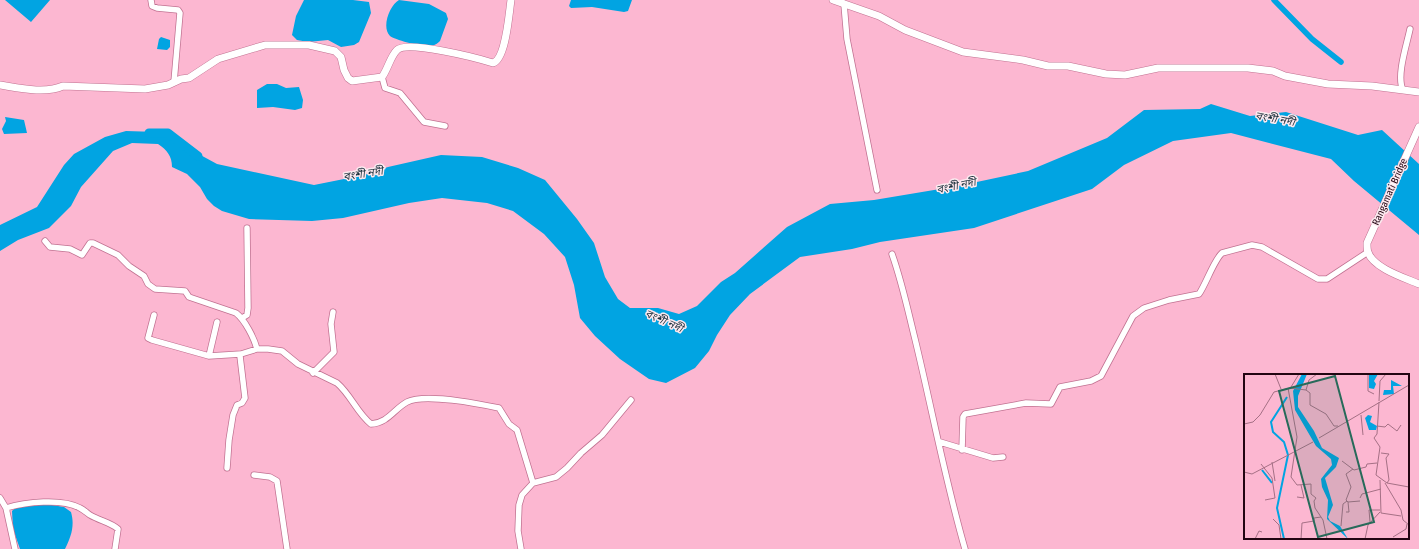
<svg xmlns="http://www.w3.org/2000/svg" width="1419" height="549" font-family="'Fira Sans Condensed','Noto Sans Bengali',sans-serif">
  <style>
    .water { fill: #01a4e2 }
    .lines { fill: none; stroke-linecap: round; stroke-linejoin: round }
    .canal { stroke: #01a4e2; stroke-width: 5.5 }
    .river { stroke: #01a4e2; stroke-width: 9 }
    .minor-casing { stroke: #c17191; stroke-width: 7 }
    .tertiary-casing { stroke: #c17191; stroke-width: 8 }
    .minor { stroke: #fff; stroke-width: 5.5 }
    .tertiary { stroke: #fff; stroke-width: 7 }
    .labels { text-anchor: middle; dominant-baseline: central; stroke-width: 3; stroke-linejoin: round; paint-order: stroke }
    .street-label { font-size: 10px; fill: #220512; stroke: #fce9ef }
    .water-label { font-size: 11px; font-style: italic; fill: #1c313d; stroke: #fce9ef }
    .inset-river { fill: none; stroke: #01a4e2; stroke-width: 2 }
    .inset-road { fill: none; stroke: #a57085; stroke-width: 1 }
    .view { fill: #286a5a; fill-opacity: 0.15; stroke: #286a5a; stroke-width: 2 }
    .inset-edge { fill: none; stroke: #220512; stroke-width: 2 }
  </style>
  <rect width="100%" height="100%" fill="#fcb7d1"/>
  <path class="water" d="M5,0H50L31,22Z
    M304,0H353L369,2L371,13L359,42L354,45L341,47L328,40L308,42L297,40L292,35L296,16Z
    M399,0L429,4L446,13L448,19L440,41C438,43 435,45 432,46C425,48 395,40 390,36C381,27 390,5 399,0Z
    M571,0H632L628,11L624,12L592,7L571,8L569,6Z
    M161,37L170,40V47L167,50L157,49L159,39Z
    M267,84H277L286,88L299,87L303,100L302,108L295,110L273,107L257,108V90Z
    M1211,104L1250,116L1286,112L1358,135L1382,130L1419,164V235L1354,181L1331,159L1231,133L1173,141L1124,165L1092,189L974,228L880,242L852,249L800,257L750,294L730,315L717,335L709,351L695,368L666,383L649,379L620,359L595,336L580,318L574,285L565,257L544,234L513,211L487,203L442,198L409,203L343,218L312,221L249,219L222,211L214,206L207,199L200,187L187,174L172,167C172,156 167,150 158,144L132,143L113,151L81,187L71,206L49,228L18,240L0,251V225L37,207L64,165L74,154L105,137L126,131L158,132L217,164L314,185L364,175L388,167L441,155L482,157L518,168L545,180L577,219L594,243L605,277L618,299L630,308H658L679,314L697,306L721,282L735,273L787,227L830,204L874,200L958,186L1028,171L1107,138L1144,110L1200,109Z
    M5,117L24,120L27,133L4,134L2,129L6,121Z
    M46,504L64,507L71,512C75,526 71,537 65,549H20L13,529L12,511L16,507Z"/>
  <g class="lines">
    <path class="canal" d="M1274,0L1312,39L1341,62"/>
    <path class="river" d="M149,133H168L198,156"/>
    <g class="minor-casing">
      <path id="minor" d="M151,0L152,6L157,8L178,10L180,13L174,82
        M842,2L844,4L847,39L877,190
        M382,77L385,88L400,93L424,122L445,126
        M1403,90C1396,76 1407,44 1410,29
        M45,241L50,247L70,249L82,255L90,243H93L118,255L129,266L144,276L148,284L155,289L185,291L189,297L236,313C245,320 254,338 257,349
        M892,254C902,282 908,311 915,339C932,409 945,480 965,549
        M154,315L148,338L152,340L209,356L241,354
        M242,318L247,315L248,308L247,228
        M209,356L217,322
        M313,373L334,352L331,324L333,312
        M940,442L993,458L1003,457
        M962,450L963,417L965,414L1026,403L1051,404L1060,387L1091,381L1101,376L1133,316L1144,308L1169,300L1199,294C1206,284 1214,260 1222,253L1252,245L1262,247L1318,279H1327L1368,252
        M227,468L229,440L233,415L237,405L242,403L245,398L240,356L241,354L257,349H268L282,351L298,364L337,383C351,395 357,413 371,424C388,423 394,409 407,402C424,393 480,404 499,408L509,424L517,430L533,483
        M254,475L270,477L277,481L287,549
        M0,498L6,508L15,549
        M6,508C25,502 62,498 80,508C84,510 87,513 90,515C100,521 110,522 118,529L115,549
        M521,549L518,531L519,505L522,495L533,483L556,477L567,468L581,453L602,435L631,400"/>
    </g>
    <g class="tertiary-casing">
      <path id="tertiary" d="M833,0L879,16L905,30L963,52L1023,60L1048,66H1068L1106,74L1125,75L1158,68H1248L1273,71L1285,76L1328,84L1372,86L1419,92
        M0,85C19,88 45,94 63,86L145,89L168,85L181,79L189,78L218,59L265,45H309L335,51L341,57L344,70L348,78L352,81L382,77C388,69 390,57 397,50C407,40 477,58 493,63C506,59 509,13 511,0
        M1419,127L1367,243C1367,245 1367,250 1368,252C1373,268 1405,278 1419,284"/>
    </g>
    <use href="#minor" class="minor"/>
    <use href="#tertiary" class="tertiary"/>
  </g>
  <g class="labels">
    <g class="street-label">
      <text transform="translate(1390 192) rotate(-66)">Rangamati Bridge</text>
    </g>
    <g class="water-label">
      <text transform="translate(1275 119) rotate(10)">বংশী নদী</text>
      <text transform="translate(363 174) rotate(-9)">বংশী নদী</text>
      <text transform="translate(956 186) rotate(-12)">বংশী নদী</text>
      <text transform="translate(664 321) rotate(24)">বংশী নদী</text>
    </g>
  </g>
  <g transform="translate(1244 374)">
    <rect width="165" height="165" fill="#fcb7d1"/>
    <path d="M58,0H63L54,22V33L70,57L78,74L95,84L92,93L81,104L89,131L84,143L86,147L96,152L104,165L83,145L84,126L78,113L77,105L88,91L87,85L72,72L51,36L49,17ZM125,0H134L130,7L132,10L130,15L125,14ZM147,6L158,12H149L150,20L139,21L140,16H147ZM124,41L128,42L126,48L133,52L132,56H125L121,44Z" fill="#01a4e2"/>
    <path class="inset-river" d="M18,96L28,109M40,165L33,134L44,81L40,68L29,58L27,48L43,23"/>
    <path class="inset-road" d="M31,0L37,15M124,0V17L130,20M47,13L55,0M44,14L53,63L47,103L53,111L67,110V120L72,124L70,127L71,134L79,146L83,165M62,16L66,19V31L82,40L90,52H94M135,27L136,7L142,0M135,28L133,60L130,64L136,73L132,101L143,109L165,113M117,41L119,61M0,50L9,48L16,41L30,18L46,14L62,16L65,6L73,0M133,52L141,53L144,50L153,57L157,51M75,64L165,11M137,79L145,80L142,84L145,106L143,109M98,87L110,96L122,93L123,90L133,89M28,88L31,107M17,90L28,104L31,124L21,126M109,95L102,100L107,113L102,126L104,128L116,127M0,98L8,100L69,68M136,106L137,139L157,142M141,109L157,136L159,146L165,151M0,112V126M53,123L60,124L57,111M116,124L118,120L137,115M102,138H105L104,128M29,145L35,151L37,165M126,148L125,136H136M97,152L99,130L103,127M149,163L162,155L163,150M11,165L15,157L18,158M57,165L58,149L70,147V144L77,143M121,165L124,151L136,138"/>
    <path class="view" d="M91,2L130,148L74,163L35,17Z"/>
    <rect width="165" height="165" class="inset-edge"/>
  </g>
</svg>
